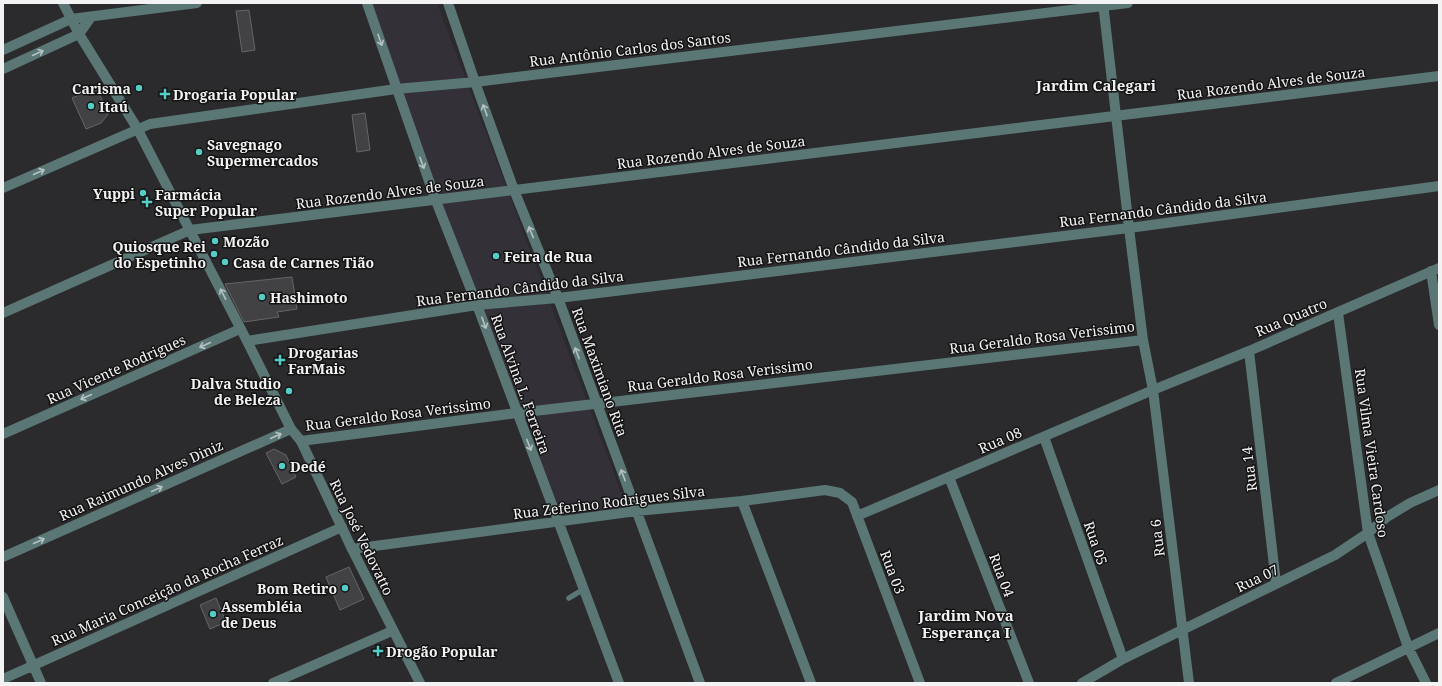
<svg xmlns="http://www.w3.org/2000/svg" width="1442" height="686" font-family="'Noto Serif',serif">
  <style>
    .built { fill: #343038 }
    .building { fill: #424143; stroke: #666467 }
    .lines { fill: none; stroke-linecap: round; stroke-linejoin: round }
    .service { stroke: #5a7775; stroke-width: 5.5 }
    .minor { stroke: #5a7775; stroke-width: 10 }
    .tertiary { stroke: #5a7775; stroke-width: 10 }
    .oneway { stroke: #b6c1c1 }
    .poi-dot { fill: #54cdc7; stroke: #141314; stroke-width: 1.5 }
    .labels { text-anchor: middle; dominant-baseline: central; stroke-width: 3; stroke-linejoin: round; paint-order: stroke }
    .street-label { font-size: 14px; fill: #f4f3f4; stroke: #141314 }
    .poi-label { font-size: 14px; font-weight: bold; fill: #f4f3f4; stroke: #141314; text-anchor: start }
    .neighbourhood-label { font-size: 15px; font-weight: bold; fill: #f4f3f4; stroke: #141314 }
  </style>
  <rect width="100%" height="100%" fill="#2b2a2c"/>
  <path class="built" d="M367,3H437L627,508L557,518Z"/>
  <path class="building" d="M249,10L255,50L242,52L236,11Z
    M96,88L109,113L101,123L86,129L72,98Z
    M365,113L370,150L357,152L352,115Z
    M292,277L297,309L277,312L279,317L244,322L225,284Z
    M274,449L286,455L296,477L282,484L266,453Z
    M349,567L364,599L340,610L326,577Z
    M216,598L226,622L210,629L200,605Z"/>
  <g class="lines">
    <path class="service" d="M569,598L584,589"/>
    <path class="minor" d="M367,3L436,201L477,305L619,683
      M448,3L475,82L514,190L558,298L700,683
      M1103,3L1129,228L1143,340L1153,390L1189,683
      M3,188L150,124L396,89L475,82L1128,3
      M1431,271L1439,325
      M3,313L190,230L1439,76
      M1338,313L1368,533L1408,647L1426,683
      M247,341L477,305L558,298L1129,228L1439,186
      M1249,351L1276,583
      M3,434L240,329
      M1044,437L1123,659
      M301,441L517,413L1143,340
      M949,477L1029,683
      M742,501L811,683
      M857,516L1153,390L1249,351L1439,268
      M352,549L637,511L742,501L825,490L840,493L852,502L920,683
      M3,557L291,429
      M3,597L41,683
      M3,679L342,527
      M273,683L392,631
      M1082,683L1123,659L1335,555L1368,533L1387,517L1410,503L1439,490
      M1336,683L1439,633"/>
    <path class="tertiary" d="M63,3L79,34L137,128L247,341L291,429L301,441L352,549L420,683
      M3,50L71,19L197,3
      M3,69L79,34L91,17"/>
  </g>
  <defs><path id="oneway-shaft" d="M-6 0H5M1.5-3L5.5 0L1.5 3" fill="none" stroke-width="1.6" stroke-linecap="round" stroke-linejoin="round"/></defs>
  <g class="oneway">
    <use href="#oneway-shaft" transform="translate(380 40) rotate(71)"/>
    <use href="#oneway-shaft" transform="translate(38 53) rotate(-25)"/>
    <use href="#oneway-shaft" transform="translate(485 110) rotate(-110)"/>
    <use href="#oneway-shaft" transform="translate(422 163) rotate(70)"/>
    <use href="#oneway-shaft" transform="translate(39 172) rotate(-24)"/>
    <use href="#oneway-shaft" transform="translate(531 232) rotate(-112)"/>
    <use href="#oneway-shaft" transform="translate(223 294) rotate(-117)"/>
    <use href="#oneway-shaft" transform="translate(484 323) rotate(70)"/>
    <use href="#oneway-shaft" transform="translate(205 345) rotate(156)"/>
    <use href="#oneway-shaft" transform="translate(577 353) rotate(-110)"/>
    <use href="#oneway-shaft" transform="translate(86 397) rotate(156)"/>
    <use href="#oneway-shaft" transform="translate(276 436) rotate(-24)"/>
    <use href="#oneway-shaft" transform="translate(529 445) rotate(69)"/>
    <use href="#oneway-shaft" transform="translate(623 475) rotate(-111)"/>
    <use href="#oneway-shaft" transform="translate(157 489) rotate(-24)"/>
    <use href="#oneway-shaft" transform="translate(39 541) rotate(-24)"/>
  </g>
  <g class="poi-dot">
    <circle cx="139" cy="88" r="4"/>
    <path d="M163 88h4v4h4v4h-4v4h-4v-4h-4v-4h4z"/>
    <circle cx="91" cy="106" r="4"/>
    <circle cx="199" cy="152" r="4"/>
    <circle cx="143" cy="193" r="4"/>
    <path d="M145 196h4v4h4v4h-4v4h-4v-4h-4v-4h4z"/>
    <circle cx="215" cy="241" r="4"/>
    <circle cx="214" cy="254" r="4"/>
    <circle cx="496" cy="256" r="4"/>
    <circle cx="225" cy="262" r="4"/>
    <circle cx="262" cy="297" r="4"/>
    <path d="M278 354h4v4h4v4h-4v4h-4v-4h-4v-4h4z"/>
    <circle cx="289" cy="391" r="4"/>
    <circle cx="282" cy="466" r="4"/>
    <circle cx="345" cy="588" r="4"/>
    <circle cx="213" cy="614" r="4"/>
    <path d="M376 645h4v4h4v4h-4v4h-4v-4h-4v-4h4z"/>
  </g>
  <g class="labels">
    <g class="street-label">
      <text transform="translate(630 49) rotate(-7)">Rua Antônio Carlos dos Santos</text>
      <text transform="translate(1271 83) rotate(-7)">Rua Rozendo Alves de Souza</text>
      <text transform="translate(711 152) rotate(-7)">Rua Rozendo Alves de Souza</text>
      <text transform="translate(390 192) rotate(-7)">Rua Rozendo Alves de Souza</text>
      <text transform="translate(1163 209) rotate(-7)">Rua Fernando Cândido da Silva</text>
      <text transform="translate(841 249) rotate(-7)">Rua Fernando Cândido da Silva</text>
      <text transform="translate(520 288) rotate(-7)">Rua Fernando Cândido da Silva</text>
      <text transform="translate(1291 317) rotate(-23)">Rua Quatro</text>
      <text transform="translate(1042 337) rotate(-7)">Rua Geraldo Rosa Verissimo</text>
      <text transform="translate(116 369) rotate(-24)">Rua Vicente Rodrigues</text>
      <text transform="translate(600 372) rotate(70)">Rua Maximiano Rita</text>
      <text transform="translate(720 375) rotate(-7)">Rua Geraldo Rosa Verissimo</text>
      <text transform="translate(521 384) rotate(70)">Rua Alvina L. Ferreira</text>
      <text transform="translate(398 414) rotate(-7)">Rua Geraldo Rosa Verissimo</text>
      <text transform="translate(1000 440) rotate(-23)">Rua 08</text>
      <text transform="translate(1372 453) rotate(82)">Rua Vilma Vieira Cardoso</text>
      <text transform="translate(1249 469) rotate(-97)">Rua 14</text>
      <text transform="translate(141 480) rotate(-24)">Rua Raimundo Alves Diniz</text>
      <text transform="translate(609 502) rotate(-7)">Rua Zeferino Rodrigues Silva</text>
      <text transform="translate(362 537) rotate(64)">Rua José Vedovatto</text>
      <text transform="translate(1157 538) rotate(-97)">Rua 6</text>
      <text transform="translate(1096 543) rotate(71)">Rua 05</text>
      <text transform="translate(893 572) rotate(69)">Rua 03</text>
      <text transform="translate(1002 575) rotate(69)">Rua 04</text>
      <text transform="translate(1257 578) rotate(-26)">Rua 07</text>
      <text transform="translate(167 590) rotate(-24)">Rua Maria Conceição da Rocha Ferraz</text>
    </g>
    <g class="poi-label">
      <text x="131" y="88" text-anchor="end">Carisma</text>
      <text x="173" y="94">Drogaria Popular</text>
      <text x="99" y="106">Itaú</text>
      <text x="207" y="144">Savegnago<tspan x="207" dy="16">Supermercados</tspan></text>
      <text x="135" y="193" text-anchor="end">Yuppi</text>
      <text x="155" y="194">Farmácia<tspan x="155" dy="16">Super Popular</tspan></text>
      <text x="223" y="241">Mozão</text>
      <text x="206" y="246" text-anchor="end">Quiosque Rei<tspan x="206" dy="16">do Espetinho</tspan></text>
      <text x="504" y="256">Feira de Rua</text>
      <text x="233" y="262">Casa de Carnes Tião</text>
      <text x="270" y="297">Hashimoto</text>
      <text x="288" y="352">Drogarias<tspan x="288" dy="16">FarMais</tspan></text>
      <text x="281" y="383" text-anchor="end">Dalva Studio<tspan x="281" dy="16">de Beleza</tspan></text>
      <text x="290" y="466">Dedé</text>
      <text x="337" y="588" text-anchor="end">Bom Retiro</text>
      <text x="221" y="606">Assembléia<tspan x="221" dy="16">de Deus</tspan></text>
      <text x="386" y="651">Drogão Popular</text>
    </g>
    <g class="neighbourhood-label">
      <text x="1096" y="85">Jardim Calegari</text>
      <text x="966" y="615">Jardim Nova<tspan x="966" dy="17">Esperança I</tspan></text>
    </g>
  </g>
  <rect width="1442" height="686" fill="none" stroke="#f4f3f4" stroke-width="8"/>
</svg>
